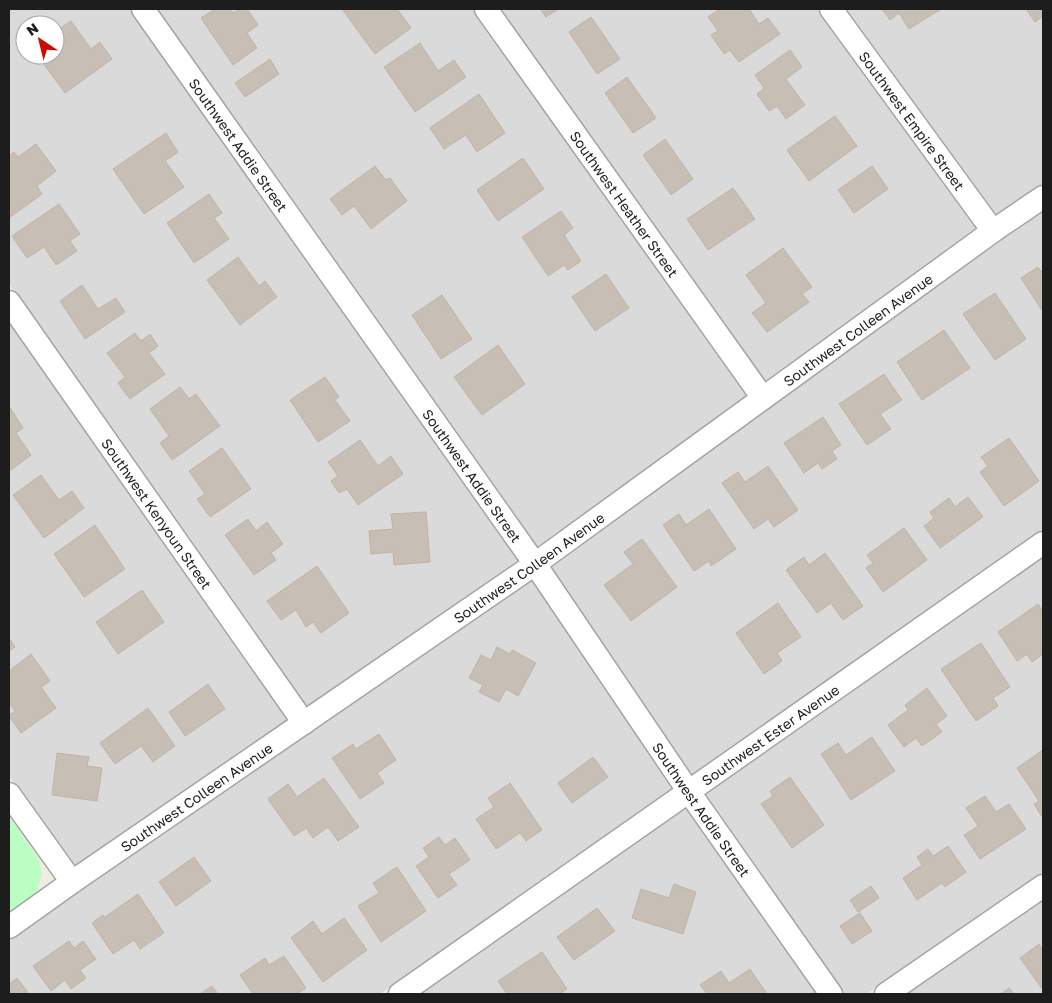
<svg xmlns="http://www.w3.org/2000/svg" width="1052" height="1003" font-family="'Golos Text',sans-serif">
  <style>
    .residential { fill: #dbdada; fill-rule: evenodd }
    .park { fill: #bafec3 }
    .building { fill: #c7beb5; stroke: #c2b2a3 }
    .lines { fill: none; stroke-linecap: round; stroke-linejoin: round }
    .minor-casing { stroke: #a4a4a4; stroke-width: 25 }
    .minor { stroke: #fff; stroke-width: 22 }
    .labels { text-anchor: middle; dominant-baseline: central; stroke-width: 4; stroke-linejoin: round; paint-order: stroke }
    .street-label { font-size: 14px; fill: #1d1d1d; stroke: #fff }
  </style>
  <rect width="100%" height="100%" fill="#efece2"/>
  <path class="residential" d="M9,9H131L520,560L306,708L9,284ZM25,25H55V55H25Z
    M156,9H474L748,395L537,548Z
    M499,9H819L978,228L765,383Z
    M844,9H1043V183L995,217Z
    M1043,211V529L691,776L550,567L1000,241Z
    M9,320L289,720L74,867L9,776Z
    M1043,557V872L866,994H843L704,795Z
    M533,579L674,788L380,994H9V941L70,898Z
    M687,807L818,994H421Z
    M1043,900V994H906Z"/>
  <path class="park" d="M9,816L39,860L42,873L37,891L21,906L9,915Z"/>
  <path class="building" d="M215,9H230L233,13L240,9H247L258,25L247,33L257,48L233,65L201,18Z
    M342,9H397L411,28L375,54Z
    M540,9H559L546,17Z
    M720,9H749L759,24L768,18L780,34L739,62L730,50L724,54L711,35L718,31L708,17Z
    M882,9H941L909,29L899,13L890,20Z
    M1026,9H1043V16L1035,22Z
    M591,17L620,59L597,74L569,32Z
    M71,21L91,49L100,42L112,59L65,93L40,59L46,55H55V32Z
    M420,43L438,71L454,60L466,77L415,112L384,67Z
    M790,50L802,67L786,79L805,105L786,119L777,106L769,111L757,94L764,88L755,75Z
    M270,59L279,74L245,97L235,83Z
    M627,77L656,118L633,133L605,93Z
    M479,94L505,133L477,152L466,135L444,149L430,128Z
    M835,116L857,146L809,181L787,150Z
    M166,133L178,152L165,161L184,187L144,214L113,169Z
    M665,139L693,179L671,195L643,155Z
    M36,144L56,171L37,186L42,194L9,218V156L14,152L18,157Z
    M523,158L544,189L498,221L477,190Z
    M375,166L386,180L390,178L407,201L371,229L354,206L342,215L330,199Z
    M872,166L888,189L854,213L838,190Z
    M733,188L755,219L708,250L687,219Z
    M209,194L222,213L214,218L229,239L194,263L167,223Z
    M59,204L80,234L70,241L77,251L56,265L44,247L27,258L12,236Z
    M561,211L573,228L564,235L581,261L568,270L564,265L548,276L522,237Z
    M783,248L812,287L802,294L809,302L767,332L752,313L766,303L746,275Z
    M238,257L259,286L265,281L277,297L240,325L207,280Z
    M1038,267L1043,274V312L1021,278Z
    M606,274L629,308L595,331L572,297Z
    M82,285L98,309L116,298L125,312L85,339L60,301Z
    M995,293L1026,339L995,360L963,314Z
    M442,295L472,339L441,359L412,315Z
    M944,330L970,368L922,400L897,362Z
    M135,333L141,341L150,334L158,346L149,353L165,374L130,399L118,383L125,377L107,353Z
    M498,345L525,384L482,415L454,377Z
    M884,374L902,400L880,414L891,429L867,445L839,404Z
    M325,377L339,397L335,400L350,421L318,442L290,400Z
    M180,387L189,399L196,394L220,426L172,460L160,443L169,436L150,409Z
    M9,406L23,428L16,433L31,455L11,470L9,467Z
    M823,417L841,445L832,451L837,459L822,469L818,463L804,473L784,443Z
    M1009,438L1039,481L1004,506L980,472L988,466L981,457Z
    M360,440L378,466L391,456L403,474L358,505L347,489L339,493L331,481L338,476L328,462Z
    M222,448L251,489L210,517L197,499L205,494L189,471Z
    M768,466L798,510L774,527L768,519L754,529L722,483L738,472L745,482Z
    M41,475L59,500L72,491L84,508L44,538L13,495Z
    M968,497L983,517L940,548L924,526L934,518L930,512L949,498L955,507Z
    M709,509L736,549L711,566L709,561L694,571L663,525L679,514L686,525Z
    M426,512L430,562L394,565L393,552L371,554L369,531L393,529L391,514Z
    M248,519L256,531L267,522L283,544L271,553L276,560L254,575L225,535Z
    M95,525L125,569L84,597L54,554Z
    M904,528L927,560L883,592L866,568L873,563L867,555Z
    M642,539L677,587L631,621L604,585L633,564L624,552Z
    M825,553L863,606L843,620L831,603L817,613L786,570L804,557L809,565Z
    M317,566L349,613L321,633L313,622L306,627L296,610L281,620L267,601Z
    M142,590L164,622L118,654L96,622Z
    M778,603L801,637L777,653L782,661L764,674L736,633Z
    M1038,604L1043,612V654L1032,662L1027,654L1017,661L998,632Z
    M9,638L15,647L9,651Z
    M981,643L1010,687L993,698L998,706L976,721L941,669Z
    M497,647L510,654L512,650L536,663L518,696L506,689L499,702L479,692L483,685L469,678L481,655L491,660Z
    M31,654L50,681L41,687L56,708L21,733L9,716L15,711L9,703V671Z
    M208,684L225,709L185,736L169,712Z
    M927,688L947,716L936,724L942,732L922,746L916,738L904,747L888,725L908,710L905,705Z
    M148,708L175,746L153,762L141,746L115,764L100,743Z
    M379,734L396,760L377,773L384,783L360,799L332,758L353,744L356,749Z
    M872,737L895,771L851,800L821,754L838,743L846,755Z
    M1043,750V818L1034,804L1039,801L1017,768Z
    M57,753L89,757L87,766L102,768L97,801L52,795Z
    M593,757L608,777L572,803L558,783Z
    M790,777L824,825L792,848L761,804L773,796L770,791Z
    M324,778L359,827L338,841L328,827L313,838L306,828L294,836L268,799L288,784L297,797Z
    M510,783L542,830L526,841L520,833L496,849L476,819L494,807L488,798Z
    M985,796L996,812L1009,804L1026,829L980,859L964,835L978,826L966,808Z
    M439,837L445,845L455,838L470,860L449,874L457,885L438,898L416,866L429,857L423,848Z
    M948,846L966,872L945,887L942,883L917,900L903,878L922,865L917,857L928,849L933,856Z
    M194,857L211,881L176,906L159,882Z
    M397,867L426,911L381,942L358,906L379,893L373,883Z
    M674,884L696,892L683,934L632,918L641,889L669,898Z
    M871,886L879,898L858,912L850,900Z
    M138,894L164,933L140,949L134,940L113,954L92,923L103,915L105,917Z
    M597,908L615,931L574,960L557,937Z
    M860,913L872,931L852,944L840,926Z
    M344,918L367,950L323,982L291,938L313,921L322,934Z
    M69,941L74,948L83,941L96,959L80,970L86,978L71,989L65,980L51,991L33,966Z
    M1039,944L1042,949L1043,948V990L1020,958Z
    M542,952L567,989L559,994H507L498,981Z
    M284,956L306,988L297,994H253L240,975L265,958L269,965Z
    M750,969L767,994H707L700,985L721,971L729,983Z
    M17,978L29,994H9V984Z
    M212,986L218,994H200Z
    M1009,988L1014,994H1001Z"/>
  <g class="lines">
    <g class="minor-casing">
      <g id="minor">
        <path id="s1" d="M143,9L535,564L689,792L831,994"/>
        <path id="s2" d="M486,9L763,398"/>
        <path id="s3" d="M831,9L993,231"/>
        <path id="s4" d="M9,302L304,723"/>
        <path d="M9,794L72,882"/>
        <path id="s5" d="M9,927L72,882L535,564L993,231L1043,197"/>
        <path id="s6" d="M400,994L1043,543"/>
        <path d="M886,994L1043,886"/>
      </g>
    </g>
    <use href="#minor" class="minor"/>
  </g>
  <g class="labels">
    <g class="street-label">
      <text stroke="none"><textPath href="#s3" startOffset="138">Southwest Empire Street</textPath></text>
      <text stroke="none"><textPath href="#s1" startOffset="166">Southwest Addie Street</textPath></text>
      <text stroke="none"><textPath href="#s2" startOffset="239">Southwest Heather Street</textPath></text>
      <text stroke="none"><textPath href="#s5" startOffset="1038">Southwest Colleen Avenue</textPath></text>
      <text stroke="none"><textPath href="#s1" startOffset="571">Southwest Addie Street</textPath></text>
      <text stroke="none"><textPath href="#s4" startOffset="258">Southwest Kenyoun Street</textPath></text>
      <text stroke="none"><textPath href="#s5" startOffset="632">Southwest Colleen Avenue</textPath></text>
      <text stroke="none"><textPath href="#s6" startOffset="452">Southwest Ester Avenue</textPath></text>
      <text stroke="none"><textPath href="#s5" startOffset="228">Southwest Colleen Avenue</textPath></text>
      <text stroke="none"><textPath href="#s1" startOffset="976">Southwest Addie Street</textPath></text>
    </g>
  </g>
  <rect width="1052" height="1003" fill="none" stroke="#1d1d1d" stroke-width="20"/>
  <g transform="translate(40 40) rotate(325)"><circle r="24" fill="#ffffff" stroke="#a5a5a5"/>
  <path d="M0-4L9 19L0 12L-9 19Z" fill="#ca0b00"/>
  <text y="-8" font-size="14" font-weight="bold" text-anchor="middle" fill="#1d1d1d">N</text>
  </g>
</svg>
